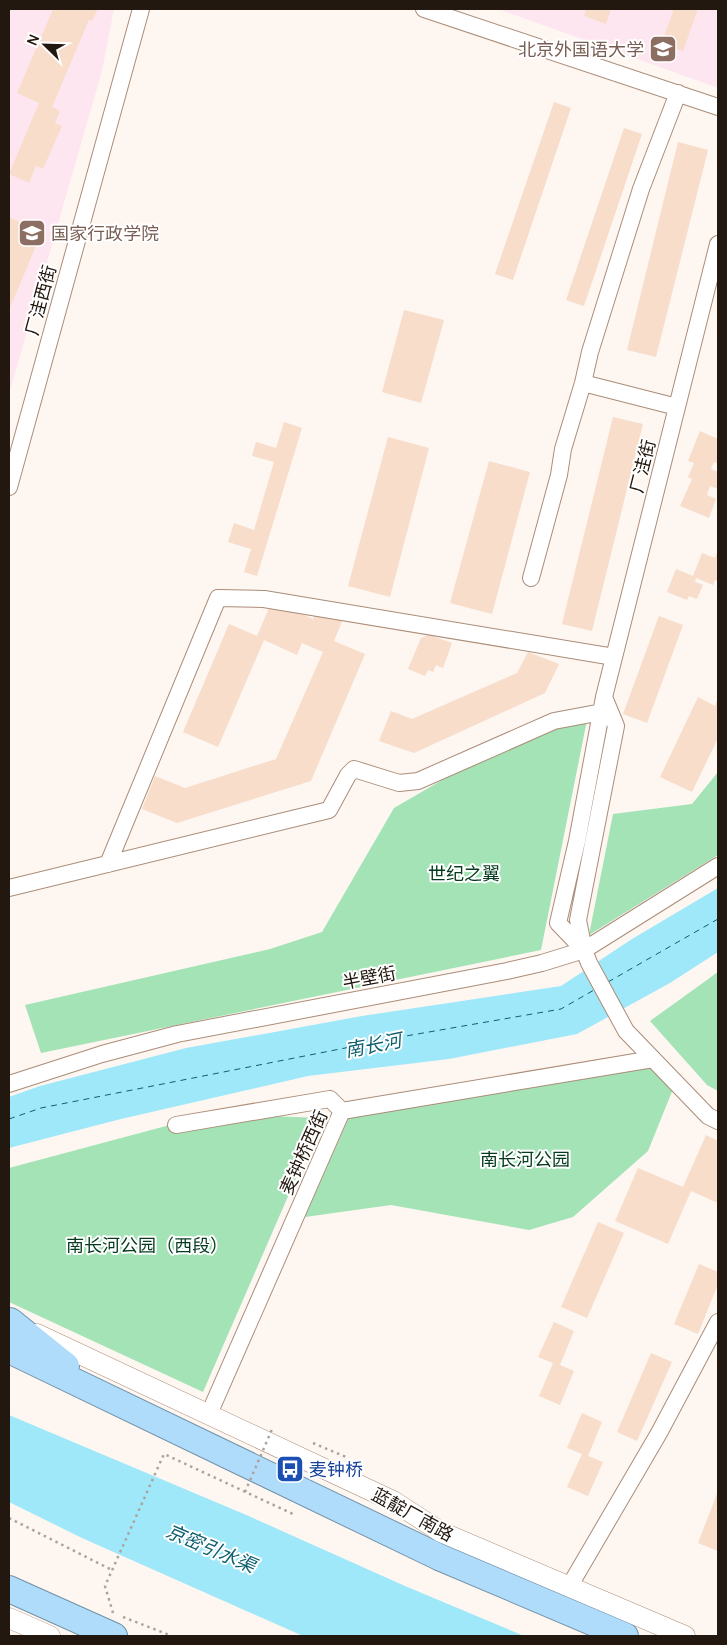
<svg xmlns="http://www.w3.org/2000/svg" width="727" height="1645" font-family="Manrope,'Noto Sans SC',sans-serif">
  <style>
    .education { fill: #fee6f0 }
    .green { fill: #a3e3b6 }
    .water { fill: #9fe8f9 }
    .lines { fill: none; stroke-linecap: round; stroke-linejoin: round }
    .ferry { stroke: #0e5f6f; stroke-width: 1; stroke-dasharray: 6 5; stroke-linecap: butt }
    .building { fill: #f7ddca }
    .minor-casing { stroke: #ab8d78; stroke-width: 18 }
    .tertiary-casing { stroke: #ab8d78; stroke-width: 21 }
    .trunk-casing { stroke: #7292a8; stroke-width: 28 }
    .path { stroke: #aca39d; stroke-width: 2.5; stroke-dasharray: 2.5 4; stroke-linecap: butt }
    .minor { stroke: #fff; stroke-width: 16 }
    .tertiary { stroke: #fff; stroke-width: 20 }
    .trunk { stroke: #b0dcfc; stroke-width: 26 }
    .path-bridge { stroke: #aca39d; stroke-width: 2.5; stroke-dasharray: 2.5 4; stroke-linecap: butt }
    .labels { text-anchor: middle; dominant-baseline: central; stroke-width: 4; stroke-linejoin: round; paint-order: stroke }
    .education-label { font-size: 18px; fill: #785e54; stroke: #fff; text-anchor: end }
    .street-label { font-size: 18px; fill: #23180f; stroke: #fff }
    .park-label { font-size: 18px; fill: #043a1d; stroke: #fff }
    .transit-label { font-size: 18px; fill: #164399; stroke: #fff; text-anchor: start }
    .water-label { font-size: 19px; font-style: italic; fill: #0e5f6f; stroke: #fff }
  </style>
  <rect width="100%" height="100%" fill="#fdf6f1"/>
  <path class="education" d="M9,9H114L102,71L9,394Z
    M498,9H718V88Z"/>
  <path class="green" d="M556,714L587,720L541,950L41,1053L25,1005L270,949L322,932L394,808Z
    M718,772V855L589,935L613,814L692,804Z
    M718,972V1091L707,1085L650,1021Z
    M653,1067L673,1089L648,1151L573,1217L529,1230L391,1205L305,1217L349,1117Z
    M211,1114L322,1118L203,1392L9,1302V1168Z"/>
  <path class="water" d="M718,888V952L670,983L577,1034L449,1059L308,1076L121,1119L9,1148V1097L40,1086L186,1048L362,1016L561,986L632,939Z
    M9,1415L244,1514L405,1586L524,1636H303L82,1538L9,1502Z"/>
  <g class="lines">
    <path class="ferry" d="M608,982L718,919
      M9,1119L41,1108L406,1036L561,1009L594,990"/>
  </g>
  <path class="building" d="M53,9H98L92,21L89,20L52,107L60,111L55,123L62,126L43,169L36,166L29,183L9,174L39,103L17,93Z
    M586,9H611L606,24L584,16Z
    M674,9H698L683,51L661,44Z
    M554,102L571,108L513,280L495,274Z
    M624,128L642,134L584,306L566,300Z
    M678,142L708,150L656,357L627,350Z
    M9,217L42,232L9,310Z
    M404,310L444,320L421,403L382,392Z
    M613,417L643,424L592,631L562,624Z
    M284,422L302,428L257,576L244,572L251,549L228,542L234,523L254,530L274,462L252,456L256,442L276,448Z
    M700,431L718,439V464L714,462L711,469L718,472V489L710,486L707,495L716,499L709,518L680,506L692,479L688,477L694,463L688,461Z
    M388,437L429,448L390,597L348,586Z
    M489,461L530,472L492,614L450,603Z
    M718,550V581L715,580L713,585L696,578L695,582L703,585L697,599L689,596L687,600L667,592L676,569L693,576L702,553L715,558Z
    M272,601L313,619L317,608L343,619L334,641L365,654L311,781L177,823L142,809L155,776L185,788L276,759L323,652L302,643L297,655L264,640L218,747L183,732L229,624L257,636Z
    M659,616L683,625L647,723L623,714Z
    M429,635L452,643L443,668L436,665L433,672L428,670L425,676L408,669L421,638Z
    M528,652L559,664L545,693L414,753L379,741L391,711L412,719L517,673Z
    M698,697L715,706L718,698V738L692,792L660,777Z
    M706,1135L718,1141V1203L691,1191L668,1244L615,1221L638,1168L683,1187Z
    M598,1222L624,1233L587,1318L561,1307Z
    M699,1264L718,1272V1284L698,1334L674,1324Z
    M554,1322L574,1331L560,1365L574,1371L560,1405L539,1396L553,1363L538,1357Z
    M651,1353L672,1362L637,1441L617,1432Z
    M582,1413L602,1422L588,1456L603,1462L588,1496L567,1487L582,1454L567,1448Z
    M718,1491V1551L698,1543Z"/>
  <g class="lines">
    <g class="minor-casing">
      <path id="minor" d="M424,9L718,107
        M583,383L677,407
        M9,487L141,9
        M531,578L559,475L563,449L583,383L590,352L641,189L678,93
        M604,697L616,726L578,920L584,950L589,963L626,1031L708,1116L718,1121
        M108,864L218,598L264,599L614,657
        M9,888L329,810L348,775L354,769L399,783L418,781L554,721L602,712
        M584,950L558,923L577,841L604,697L718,244
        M9,1084L102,1054L177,1034L507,971L542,963L584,950L718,866
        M176,1125L330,1099L342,1111
        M209,1414L342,1111L653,1059
        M569,1587L659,1433L718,1322"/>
    </g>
    <g class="tertiary-casing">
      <path id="tertiary" d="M37,1334L393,1501L441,1532L685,1636
        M9,1618L50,1636"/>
    </g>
    <g class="trunk-casing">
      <path id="trunk" d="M10,1321L66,1366
        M9,1350L439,1557L625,1636
        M9,1589L114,1636"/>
    </g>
    <path class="path" d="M313,1443L346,1457
      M9,1518L112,1570
      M113,1613L105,1586L164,1454L293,1514
      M123,1617L172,1636"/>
    <use href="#minor" class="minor"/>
    <use href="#tertiary" class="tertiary"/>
    <use href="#trunk" class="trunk"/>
    <path class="path-bridge" d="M245,1492L273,1427"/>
  </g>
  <defs>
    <g id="university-square" transform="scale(1.4375)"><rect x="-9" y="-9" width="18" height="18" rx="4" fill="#8d6e63" stroke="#fff"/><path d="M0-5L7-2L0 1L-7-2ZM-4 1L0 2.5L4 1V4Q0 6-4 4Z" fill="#fff"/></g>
    <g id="bus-square" transform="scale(1.4375)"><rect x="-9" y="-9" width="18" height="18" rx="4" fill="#1a4fb4" stroke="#fff"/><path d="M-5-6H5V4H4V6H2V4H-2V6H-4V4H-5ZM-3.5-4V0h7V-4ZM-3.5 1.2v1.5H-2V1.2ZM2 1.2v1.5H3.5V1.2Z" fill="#fff"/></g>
  </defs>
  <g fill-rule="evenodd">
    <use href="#university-square" x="663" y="49"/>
    <use href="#university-square" x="32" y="233"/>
    <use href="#bus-square" x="290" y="1469"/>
  </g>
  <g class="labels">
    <g class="education-label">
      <text x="644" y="49">北京外国语大学</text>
      <text x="51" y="233" text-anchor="start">国家行政学院</text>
    </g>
    <g class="street-label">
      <text transform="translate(40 300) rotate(-75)">厂洼西街</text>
      <text transform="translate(642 466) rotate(-76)">厂洼街</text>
      <text transform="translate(369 977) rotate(-11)">半壁街</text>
      <text transform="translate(303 1152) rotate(-66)">麦钟桥西街</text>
      <text transform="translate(413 1514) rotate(29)">蓝靛厂南路</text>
    </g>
    <g class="park-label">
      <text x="464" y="873">世纪之翼</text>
      <text x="525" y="1159">南长河公园</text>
      <text x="147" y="1245">南长河公园（西段）</text>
    </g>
    <g class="transit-label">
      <text x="309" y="1469">麦钟桥</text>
    </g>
    <g class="water-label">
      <text transform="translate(373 1045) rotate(-11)">南长河</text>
      <text transform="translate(211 1548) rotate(23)">京密引水渠</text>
    </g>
  </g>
  <rect width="727" height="1645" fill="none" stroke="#23180f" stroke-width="20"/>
  <g transform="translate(45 45) rotate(293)" stroke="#ffffff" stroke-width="4" paint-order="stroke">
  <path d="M0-4L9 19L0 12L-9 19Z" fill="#23180f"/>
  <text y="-8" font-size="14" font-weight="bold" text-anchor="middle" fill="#23180f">N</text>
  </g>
</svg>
